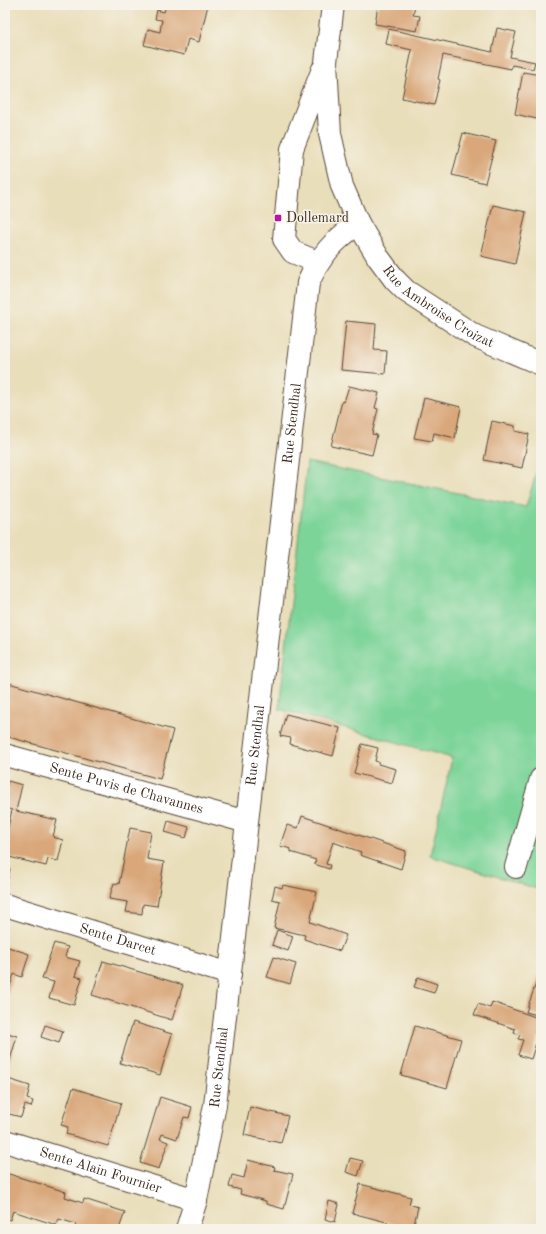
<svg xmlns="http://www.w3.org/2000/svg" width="546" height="1234" font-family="'Old Standard TT',serif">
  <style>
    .green { fill: #7cd499; stroke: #5c7f5c }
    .building { fill: #d9a77a }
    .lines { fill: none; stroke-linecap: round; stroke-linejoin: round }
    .minor-casing { stroke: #554535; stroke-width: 24 }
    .minor { stroke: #fff; stroke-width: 22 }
    .poi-dot { fill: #b5179e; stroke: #f7f3e8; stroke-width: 1.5 }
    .labels { text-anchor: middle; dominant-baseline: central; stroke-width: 3; stroke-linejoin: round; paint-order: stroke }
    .poi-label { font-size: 14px; fill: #3b2a1e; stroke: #f7f3e8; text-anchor: start }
    .street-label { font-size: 14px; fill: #3b2a1e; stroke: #f7f3e8 }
  </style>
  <rect width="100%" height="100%" fill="#f7f3e8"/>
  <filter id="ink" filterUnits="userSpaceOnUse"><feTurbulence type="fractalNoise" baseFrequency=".025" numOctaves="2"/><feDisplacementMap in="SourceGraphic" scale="8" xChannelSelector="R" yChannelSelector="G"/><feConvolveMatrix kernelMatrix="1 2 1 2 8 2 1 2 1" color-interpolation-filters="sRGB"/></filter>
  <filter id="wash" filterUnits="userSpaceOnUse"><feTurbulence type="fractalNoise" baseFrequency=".012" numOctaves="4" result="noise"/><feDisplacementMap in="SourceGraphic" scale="16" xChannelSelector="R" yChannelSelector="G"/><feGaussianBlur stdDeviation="0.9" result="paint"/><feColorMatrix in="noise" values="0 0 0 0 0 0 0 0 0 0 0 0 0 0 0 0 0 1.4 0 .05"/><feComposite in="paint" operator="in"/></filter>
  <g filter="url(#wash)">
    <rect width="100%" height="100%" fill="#e9deba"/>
    <path class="green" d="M541,457V890L430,856L452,758L279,709L307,462L526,507Z"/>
    <g id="blocks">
      <path class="building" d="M166,5H208L199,42L188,39L184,55L144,45L148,29L160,32L162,20L155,19L157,10L164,12Z
        M378,5H415L413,15L420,16L417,31L375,24Z
        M497,28L516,32L510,57L535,62L533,69L512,65L511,69L443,55L438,79L440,80L434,105L402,98L412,50L386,44L389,29L492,52Z
        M523,72L541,75V120L515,114Z
        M463,133L496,141L485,183L452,175Z
        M493,205L526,212L515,264L481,256Z
        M346,321L376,324L374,350L387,351L385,374L341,370Z
        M349,386L379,393L375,408L378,409L372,434L377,435L372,455L331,446L342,401L344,402Z
        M424,398L461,407L455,438L434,433L432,441L414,438Z
        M492,421L515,426V431L529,434L522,468L484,460Z
        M5,682L173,730L160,779L5,736Z
        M286,714L340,728L333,756L290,744L291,738L280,736Z
        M362,744L378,748L375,761L378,762V764L396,769L392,783L354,773Z
        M8,781L22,785L16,811L57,820L53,837L63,840L58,861L48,859L46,866L5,856V840L12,810L5,808V792Z
        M302,816L406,851L401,869L360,855L361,852L333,842L326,864L330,865L329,869L314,864L316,860L291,852V849L280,846L287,825L298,828Z
        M168,821L189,827L186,838L165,832Z
        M130,828L151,832L147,859L164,862L157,906L143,904L142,914L126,912L128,902L109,899L114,883L119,884Z
        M5,867L10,869L6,887H5Z
        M283,885L317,892L310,922L346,935L340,951L304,939L305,935L274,928L280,901L272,899L275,886L282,888Z
        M277,930L293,936L288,951L272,945Z
        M54,943L68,947L65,957L80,961L75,976L82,978L74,1005L49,998L54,982L42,979Z
        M5,946L29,954L22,977L14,974L5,1001Z
        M274,957L296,964L290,984L267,977Z
        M103,961L183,985L172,1020L92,995Z
        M541,969V1016L526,1012Z
        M418,977L437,984L434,993L414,987Z
        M492,1002L541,1019V1038L538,1037L531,1059L518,1055L523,1040L518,1039L520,1035L514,1033L515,1029L474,1015L478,1004L490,1008Z
        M133,1022L172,1034L160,1075L120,1063Z
        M45,1025L63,1031L59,1043L41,1037Z
        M415,1026L461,1039L447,1088L401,1075Z
        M5,1032L17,1036L8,1067L5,1066Z
        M5,1078L30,1086L27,1099L33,1101L31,1107L25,1105L21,1117L5,1113Z
        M73,1088L121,1103L108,1146L66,1134L68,1127L61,1125Z
        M160,1097L192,1107L189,1118L184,1117L177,1139L162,1134L160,1139L168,1142L159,1169L140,1163Z
        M250,1107L288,1116L281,1143L244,1135Z
        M350,1158L363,1161L358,1176L346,1172Z
        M248,1160L275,1167L274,1170L293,1174L284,1209L266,1204V1201L240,1194L241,1190L229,1187L232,1175L244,1178Z
        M6,1173L66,1192L65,1197L83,1203L84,1199L125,1212L119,1229H75L76,1224L59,1219L56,1225L13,1211L10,1220L5,1218V1177Z
        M360,1184L411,1197L409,1204L418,1207L413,1229L352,1213Z
        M329,1201L339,1204L335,1222L325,1219Z"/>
    </g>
  </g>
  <g filter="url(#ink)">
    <use href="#blocks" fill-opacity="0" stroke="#554535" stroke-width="1"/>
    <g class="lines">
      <g class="minor-casing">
        <g id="minor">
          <path id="s1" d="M333,5L326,62L330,134L342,186L358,223L378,257L395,280L406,291L475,336L541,364"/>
          <path d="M317,262L293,252L284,239L292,149L323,69"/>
          <path id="s2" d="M5,755L247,822"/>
          <path d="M516,867L541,779"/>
          <path id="s3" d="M5,905L230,974"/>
          <path id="s4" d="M5,1141L196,1200"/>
          <path id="s5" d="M187,1229L196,1200L215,1105L308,283C321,254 333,242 358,223"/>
        </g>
      </g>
      <use href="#minor" class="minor"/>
    </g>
  </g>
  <rect class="poi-dot" x="274" y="214" width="8" height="8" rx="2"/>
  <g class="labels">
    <g class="poi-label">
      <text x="286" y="218">Dollemard</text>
    </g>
    <g class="street-label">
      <text stroke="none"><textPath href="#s1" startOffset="342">Rue Ambroise Croizat</textPath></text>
      <text stroke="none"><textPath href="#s5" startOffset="813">Rue Stendhal</textPath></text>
      <text stroke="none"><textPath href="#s5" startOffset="489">Rue Stendhal</textPath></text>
      <text stroke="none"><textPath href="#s2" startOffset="126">Sente Puvis de Chavannes</textPath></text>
      <text stroke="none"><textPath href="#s3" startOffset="118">Sente Darcet</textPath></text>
      <text stroke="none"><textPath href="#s5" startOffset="165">Rue Stendhal</textPath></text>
      <text stroke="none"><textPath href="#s4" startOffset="100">Sente Alain Fournier</textPath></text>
    </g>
  </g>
  <rect width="546" height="1234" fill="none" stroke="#f7f3e8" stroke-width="20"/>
</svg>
